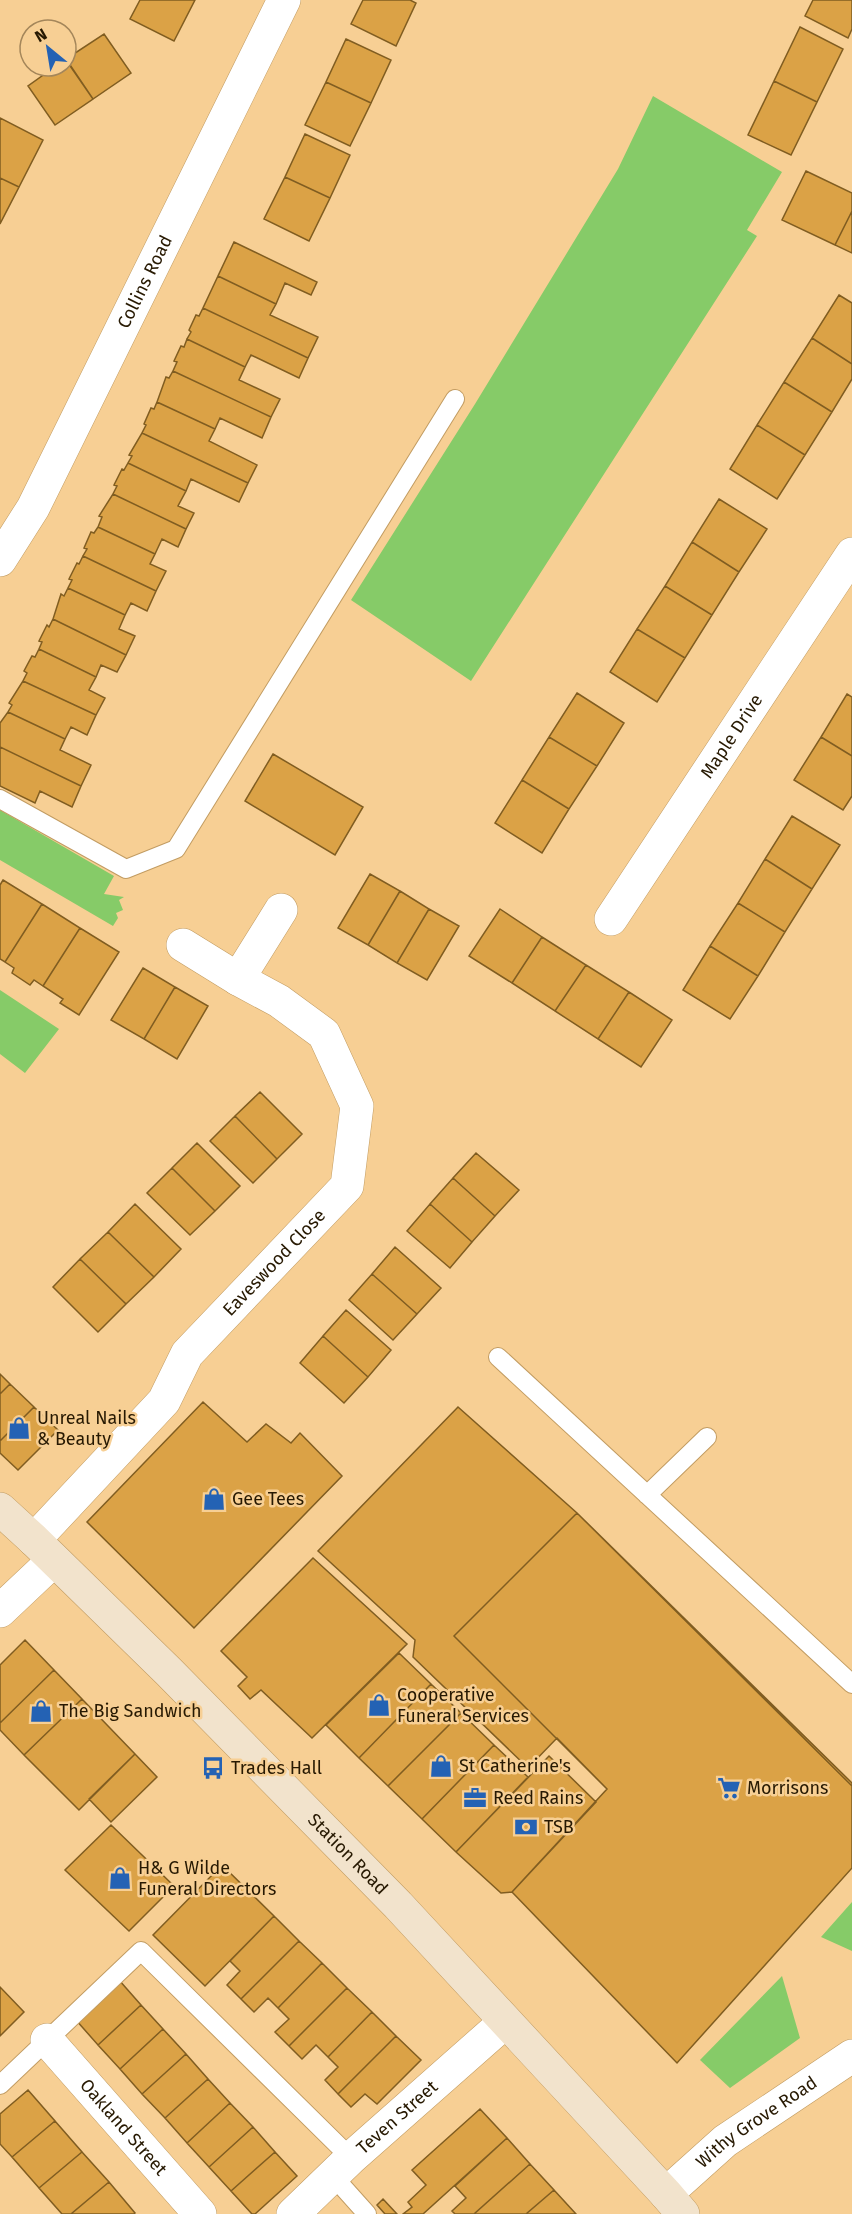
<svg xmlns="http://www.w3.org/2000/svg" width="852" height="2214" font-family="'Fira Sans',sans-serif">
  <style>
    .green { fill: #86cb68 }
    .building { fill: #dba246; stroke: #805d21; stroke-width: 1.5 }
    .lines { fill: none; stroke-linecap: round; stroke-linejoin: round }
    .service-casing { stroke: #c29c62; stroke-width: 20 }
    .minor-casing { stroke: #c29c62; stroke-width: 34 }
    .tertiary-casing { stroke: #c29c62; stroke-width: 34 }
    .secondary-casing { stroke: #c29c62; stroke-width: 34 }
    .service { stroke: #fff; stroke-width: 18 }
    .minor { stroke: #fff; stroke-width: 33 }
    .tertiary { stroke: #fff; stroke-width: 33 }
    .secondary { stroke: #f2e3cc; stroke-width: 33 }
    .labels { text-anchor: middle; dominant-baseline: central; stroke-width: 5; stroke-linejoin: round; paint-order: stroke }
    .street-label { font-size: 18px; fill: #271902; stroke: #f7cf94 }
    .poi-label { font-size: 18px; fill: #271902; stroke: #f7cf94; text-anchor: start }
  </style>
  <rect width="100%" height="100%" fill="#f7cf94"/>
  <path class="green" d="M653,96L782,172L747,230L757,236L471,681L351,600L475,404L618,169Z
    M0,810L114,876L104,894L124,897L119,900L123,910L116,913L118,918L113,926L0,860Z
    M0,990L59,1029L25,1073L0,1054Z
    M852,1902V1951L821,1937Z
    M782,1976L800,2038L730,2088L700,2060Z"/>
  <path class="building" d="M140,0H195L174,41L130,19Z
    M363,0H410L416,3L396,46L351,24Z
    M813,0H852V29L848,38L805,16Z
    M800,27L843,49L817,102L774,81Z
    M104,34L131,73L93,99L66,59Z
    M346,39L391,60L371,103L326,82Z
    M66,60L93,99L55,125L28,86L56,66H66Z
    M774,81L817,102L791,155L748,135Z
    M326,82L371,103L350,146L305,125Z
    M0,118L43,140L19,187L0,178Z
    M305,134L350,155L330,198L285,177Z
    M806,171L852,193V211L835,245L782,220Z
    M285,177L330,198L309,241L264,219Z
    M0,178L19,187L0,224Z
    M852,211V253L835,245Z
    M234,242L317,282L311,295L285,283L276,304L218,276Z
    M218,276L276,304L270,315L318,337L308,358L203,308Z
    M839,295L852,303V364L812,338Z
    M203,308L308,358L299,378L251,355L245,367L187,339L191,332L189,330L196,315L199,316Z
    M812,338L852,364V379L832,412L784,382Z
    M187,339L245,367L239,380L280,399L271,417L173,371L177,362L174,361L181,346L184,347Z
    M173,371L271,417L262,438L220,418L215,429L157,402L166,377L169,378Z
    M784,382L832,412L805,455L757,425Z
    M157,402L215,429L209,441L257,465L248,483L142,433L146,425L144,424L151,408L154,409Z
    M757,425L805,455L777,499L730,469Z
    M142,433L248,483L239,502L191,479L186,491L128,463L132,456L129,455Z
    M128,463L186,491L178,506L194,513L186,529L113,494L117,486L114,485L122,469L124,470Z
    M113,494L186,529L178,547L162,539L155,554L98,527L102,517L99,516Z
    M719,499L767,529L739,572L692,542Z
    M98,527L155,554L150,564L166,571L156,591L83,556L87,549L84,548L91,532L94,533Z
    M692,542L739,572L712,615L665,586Z
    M83,556L156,591L147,611L131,603L125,615L68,588L72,580L69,579L77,563L79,564Z
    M665,586L712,615L685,658L637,629Z
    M68,588L125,615L119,629L135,636L126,655L53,619L61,594L64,596Z
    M53,619L126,655L117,672L101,665L96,677L39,649L42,642L39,641L47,625L49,627Z
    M637,629L685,658L657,702L610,672Z
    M39,649L96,677L89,690L105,698L96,715L23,681L27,673L24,671L32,656L35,657Z
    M23,681L96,715L87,735L71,727L65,739L8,712L12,705L9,703Z
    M577,693L624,723L597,766L549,737Z
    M847,694L852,697V756L821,737Z
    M8,712L65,739L60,750L91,765L81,786L0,747V723Z
    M549,737L597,766L569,809L522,780Z
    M821,737L852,756V796L843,810L794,780Z
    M0,747L81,786L72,807L40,791L35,803L0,786Z
    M273,754L363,807L335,855L245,801Z
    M522,780L569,809L542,853L495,823Z
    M792,816L840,845L812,889L765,859Z
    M765,859L812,889L785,932L738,903Z
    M370,874L400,891L368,945L338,928Z
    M3,880L42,904L5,962L0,959V885Z
    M400,891L429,909L397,963L368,945Z
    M738,903L785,932L758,976L710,946Z
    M42,904L80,928L43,986L34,980L30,985L12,973L14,968L5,962Z
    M429,909L459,926L427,980L397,963Z
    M500,909L542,937L512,983L469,956Z
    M80,928L119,952L79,1015L60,1003L63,999L43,986Z
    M542,937L586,965L555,1011L512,983Z
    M710,946L758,976L730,1019L683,990Z
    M586,965L629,992L598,1039L555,1011Z
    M143,968L175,987L144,1039L111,1020Z
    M175,987L208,1006L177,1059L144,1039Z
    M629,992L672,1020L641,1067L598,1039Z
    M260,1092L302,1134L277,1159L235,1116Z
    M235,1116L277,1159L253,1183L210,1141Z
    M197,1143L240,1186L215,1211L172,1168Z
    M476,1153L519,1190L495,1216L453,1178Z
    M172,1168L215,1211L190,1235L147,1193Z
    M453,1178L495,1216L472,1242L430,1204Z
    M135,1204L181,1249L154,1277L108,1232Z
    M430,1204L472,1242L450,1268L407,1231Z
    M108,1232L154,1277L126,1304L80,1259Z
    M395,1247L441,1288L417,1314L372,1274Z
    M80,1259L126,1304L98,1332L53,1287Z
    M372,1274L417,1314L393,1340L349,1300Z
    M346,1310L391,1350L368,1377L323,1336Z
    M323,1336L368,1377L344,1403L300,1363Z
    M0,1374L10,1384L0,1394Z
    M10,1384L34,1407L0,1441V1394Z
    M203,1402L247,1442L266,1424L291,1443L300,1433L342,1476L194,1628L87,1522Z
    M34,1407L58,1430L18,1470L0,1453V1441Z
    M458,1407L577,1513L852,1783V1868L677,2063L512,1892L607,1789L557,1738L528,1768L413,1657L415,1640L318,1551Z
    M577,1513L852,1786V1868L677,2063L512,1892L607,1789L454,1636Z
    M313,1558L407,1644L312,1738L261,1690L250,1699L238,1686L247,1677L221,1651Z
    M25,1640L54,1670L0,1723V1665Z
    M399,1653L431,1684L359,1758L326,1725Z
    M54,1670L82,1699L24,1755L0,1730V1723Z
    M431,1684L461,1713L388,1786L359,1758Z
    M82,1699L135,1754L79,1810L24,1755Z
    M461,1713L494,1745L422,1819L388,1786Z
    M494,1745L528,1777L456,1852L422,1819Z
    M135,1754L157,1777L111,1822L89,1799Z
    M549,1756L596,1802L512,1892L501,1893L456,1852Z
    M111,1825L174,1886L129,1931L65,1870Z
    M222,1865L274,1916L205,1986L153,1935Z
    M274,1916L299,1941L241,1999L227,1985L240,1971L230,1961Z
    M299,1941L322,1963L278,2008L268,1998L254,2012L241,1999Z
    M322,1963L347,1988L289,2046L275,2032L289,2019L278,2008Z
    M119,1980L141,2005L98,2045L76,2020Z
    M0,1987L24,2012L0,2036Z
    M347,1988L372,2012L328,2057L316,2045L302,2059L289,2046Z
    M141,2005L163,2029L120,2069L98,2045Z
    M372,2012L396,2036L338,2094L325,2080L338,2067L328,2057Z
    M163,2029L186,2054L142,2094L120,2069Z
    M396,2036L421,2060L377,2104L365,2094L351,2107L338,2094Z
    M186,2054L208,2079L165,2118L142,2094Z
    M208,2079L230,2103L187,2143L165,2118Z
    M28,2090L55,2121L12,2157L0,2144V2114Z
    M230,2103L253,2127L209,2167L187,2143Z
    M480,2109L507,2138L423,2214H403L412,2207L408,2202L426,2185L412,2170Z
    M55,2121L82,2152L39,2188L12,2157Z
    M253,2127L275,2152L231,2191L209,2167Z
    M507,2138L530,2164L474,2214H455L452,2211L466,2198L455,2186Z
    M82,2152L109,2182L71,2214H62L39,2188Z
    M275,2152L297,2176L255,2214H252L231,2191Z
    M530,2164L554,2190L526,2214H474Z
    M109,2182L135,2213L134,2214H71Z
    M554,2190L576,2214H526Z
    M383,2199L397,2214H385L377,2205Z"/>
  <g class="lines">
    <g class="service-casing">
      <path id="service" d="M0,799L126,869L176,849L455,399
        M498,1357L852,1684
        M647,1495L707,1437
        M0,2085L141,1951L351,2158
        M333,2176L367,2214"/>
    </g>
    <g class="minor-casing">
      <g id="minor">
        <path id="s1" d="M611,919L852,554"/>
        <path d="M238,979L281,910"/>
        <path id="s2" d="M34,1540L164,1401L187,1354L347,1186L357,1106L324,1034L279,1001L238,979L183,945"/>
        <path d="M0,1611L54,1560"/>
        <path id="s3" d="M47,2040L200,2214"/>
        <path id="s4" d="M666,2194L725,2141L852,2056"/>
        <path id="s5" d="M293,2214L351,2158L505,2022"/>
      </g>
    </g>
    <g class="tertiary-casing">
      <g id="tertiary">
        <path id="s6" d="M0,560L33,508L284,0"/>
      </g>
    </g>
    <g class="secondary-casing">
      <g id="secondary">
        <path id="s7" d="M0,1509L34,1540L169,1672L398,1905L666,2194L683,2214"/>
      </g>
    </g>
    <use href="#service" class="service"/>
    <use href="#minor" class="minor"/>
    <use href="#tertiary" class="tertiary"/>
    <use href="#secondary" class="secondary"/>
  </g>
  <defs>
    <g id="shop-bare" transform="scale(1.8)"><path d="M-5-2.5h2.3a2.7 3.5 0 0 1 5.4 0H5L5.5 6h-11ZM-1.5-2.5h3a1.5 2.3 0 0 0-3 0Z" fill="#2462b4" stroke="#f7cf94" stroke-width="2.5" paint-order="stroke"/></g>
    <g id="bus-bare" transform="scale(1.8)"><path d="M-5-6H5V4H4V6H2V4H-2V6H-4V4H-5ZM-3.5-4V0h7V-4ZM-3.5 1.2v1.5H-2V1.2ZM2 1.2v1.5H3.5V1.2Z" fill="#2462b4" stroke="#f7cf94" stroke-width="2.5" paint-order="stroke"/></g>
    <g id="supermarket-bare" transform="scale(1.8)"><path d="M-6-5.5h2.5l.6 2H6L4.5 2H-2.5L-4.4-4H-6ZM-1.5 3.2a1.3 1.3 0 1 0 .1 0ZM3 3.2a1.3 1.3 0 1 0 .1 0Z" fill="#2462b4" stroke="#f7cf94" stroke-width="2.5" paint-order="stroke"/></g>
    <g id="office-bare" transform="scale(1.8)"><path d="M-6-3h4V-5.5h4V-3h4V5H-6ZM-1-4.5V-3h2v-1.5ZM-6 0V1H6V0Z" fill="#2462b4" stroke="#f7cf94" stroke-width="2.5" paint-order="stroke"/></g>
    <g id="bank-bare" transform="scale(1.8)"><path d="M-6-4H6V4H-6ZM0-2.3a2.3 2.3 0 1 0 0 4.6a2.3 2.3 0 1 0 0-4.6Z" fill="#2462b4" stroke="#f7cf94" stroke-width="2.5" paint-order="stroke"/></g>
  </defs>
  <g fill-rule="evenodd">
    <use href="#shop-bare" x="19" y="1428"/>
    <use href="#shop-bare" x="214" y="1499"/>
    <use href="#shop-bare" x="379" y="1705"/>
    <use href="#shop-bare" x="41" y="1711"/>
    <use href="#shop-bare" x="441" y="1766"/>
    <use href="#bus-bare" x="213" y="1768"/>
    <use href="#supermarket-bare" x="729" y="1788"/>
    <use href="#office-bare" x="475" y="1798"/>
    <use href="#bank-bare" x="526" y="1827"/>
    <use href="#shop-bare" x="120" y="1878"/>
  </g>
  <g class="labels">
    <g class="street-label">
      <text stroke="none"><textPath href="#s6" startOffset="314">Collins Road</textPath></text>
      <text stroke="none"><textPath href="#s1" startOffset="219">Maple Drive</textPath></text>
      <text stroke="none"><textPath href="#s2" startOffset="369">Eaveswood Close</textPath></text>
      <text stroke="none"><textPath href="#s7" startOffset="490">Station Road</textPath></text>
      <text stroke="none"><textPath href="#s5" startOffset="142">Teven Street</textPath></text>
      <text stroke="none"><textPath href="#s4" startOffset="116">Withy Grove Road</textPath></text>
      <text stroke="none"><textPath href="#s3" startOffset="116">Oakland Street</textPath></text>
    </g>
    <g class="poi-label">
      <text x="37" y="1418">Unreal Nails<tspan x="37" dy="21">&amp; Beauty</tspan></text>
      <text x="232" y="1499">Gee Tees</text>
      <text x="397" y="1695">Cooperative<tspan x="397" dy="21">Funeral Services</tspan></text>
      <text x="59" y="1711">The Big Sandwich</text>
      <text x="459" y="1766">St Catherine's</text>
      <text x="231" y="1768">Trades Hall</text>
      <text x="747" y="1788">Morrisons</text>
      <text x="493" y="1798">Reed Rains</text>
      <text x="544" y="1827">TSB</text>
      <text x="138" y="1868">H&amp; G Wilde<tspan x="138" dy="21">Funeral Directors</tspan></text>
    </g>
  </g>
  <g transform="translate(48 48) rotate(330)"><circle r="28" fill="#f7cf94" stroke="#a4865a" stroke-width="1.5"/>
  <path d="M0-4.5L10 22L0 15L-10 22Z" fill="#2462b4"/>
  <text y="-9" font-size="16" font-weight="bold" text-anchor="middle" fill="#271902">N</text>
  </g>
</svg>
